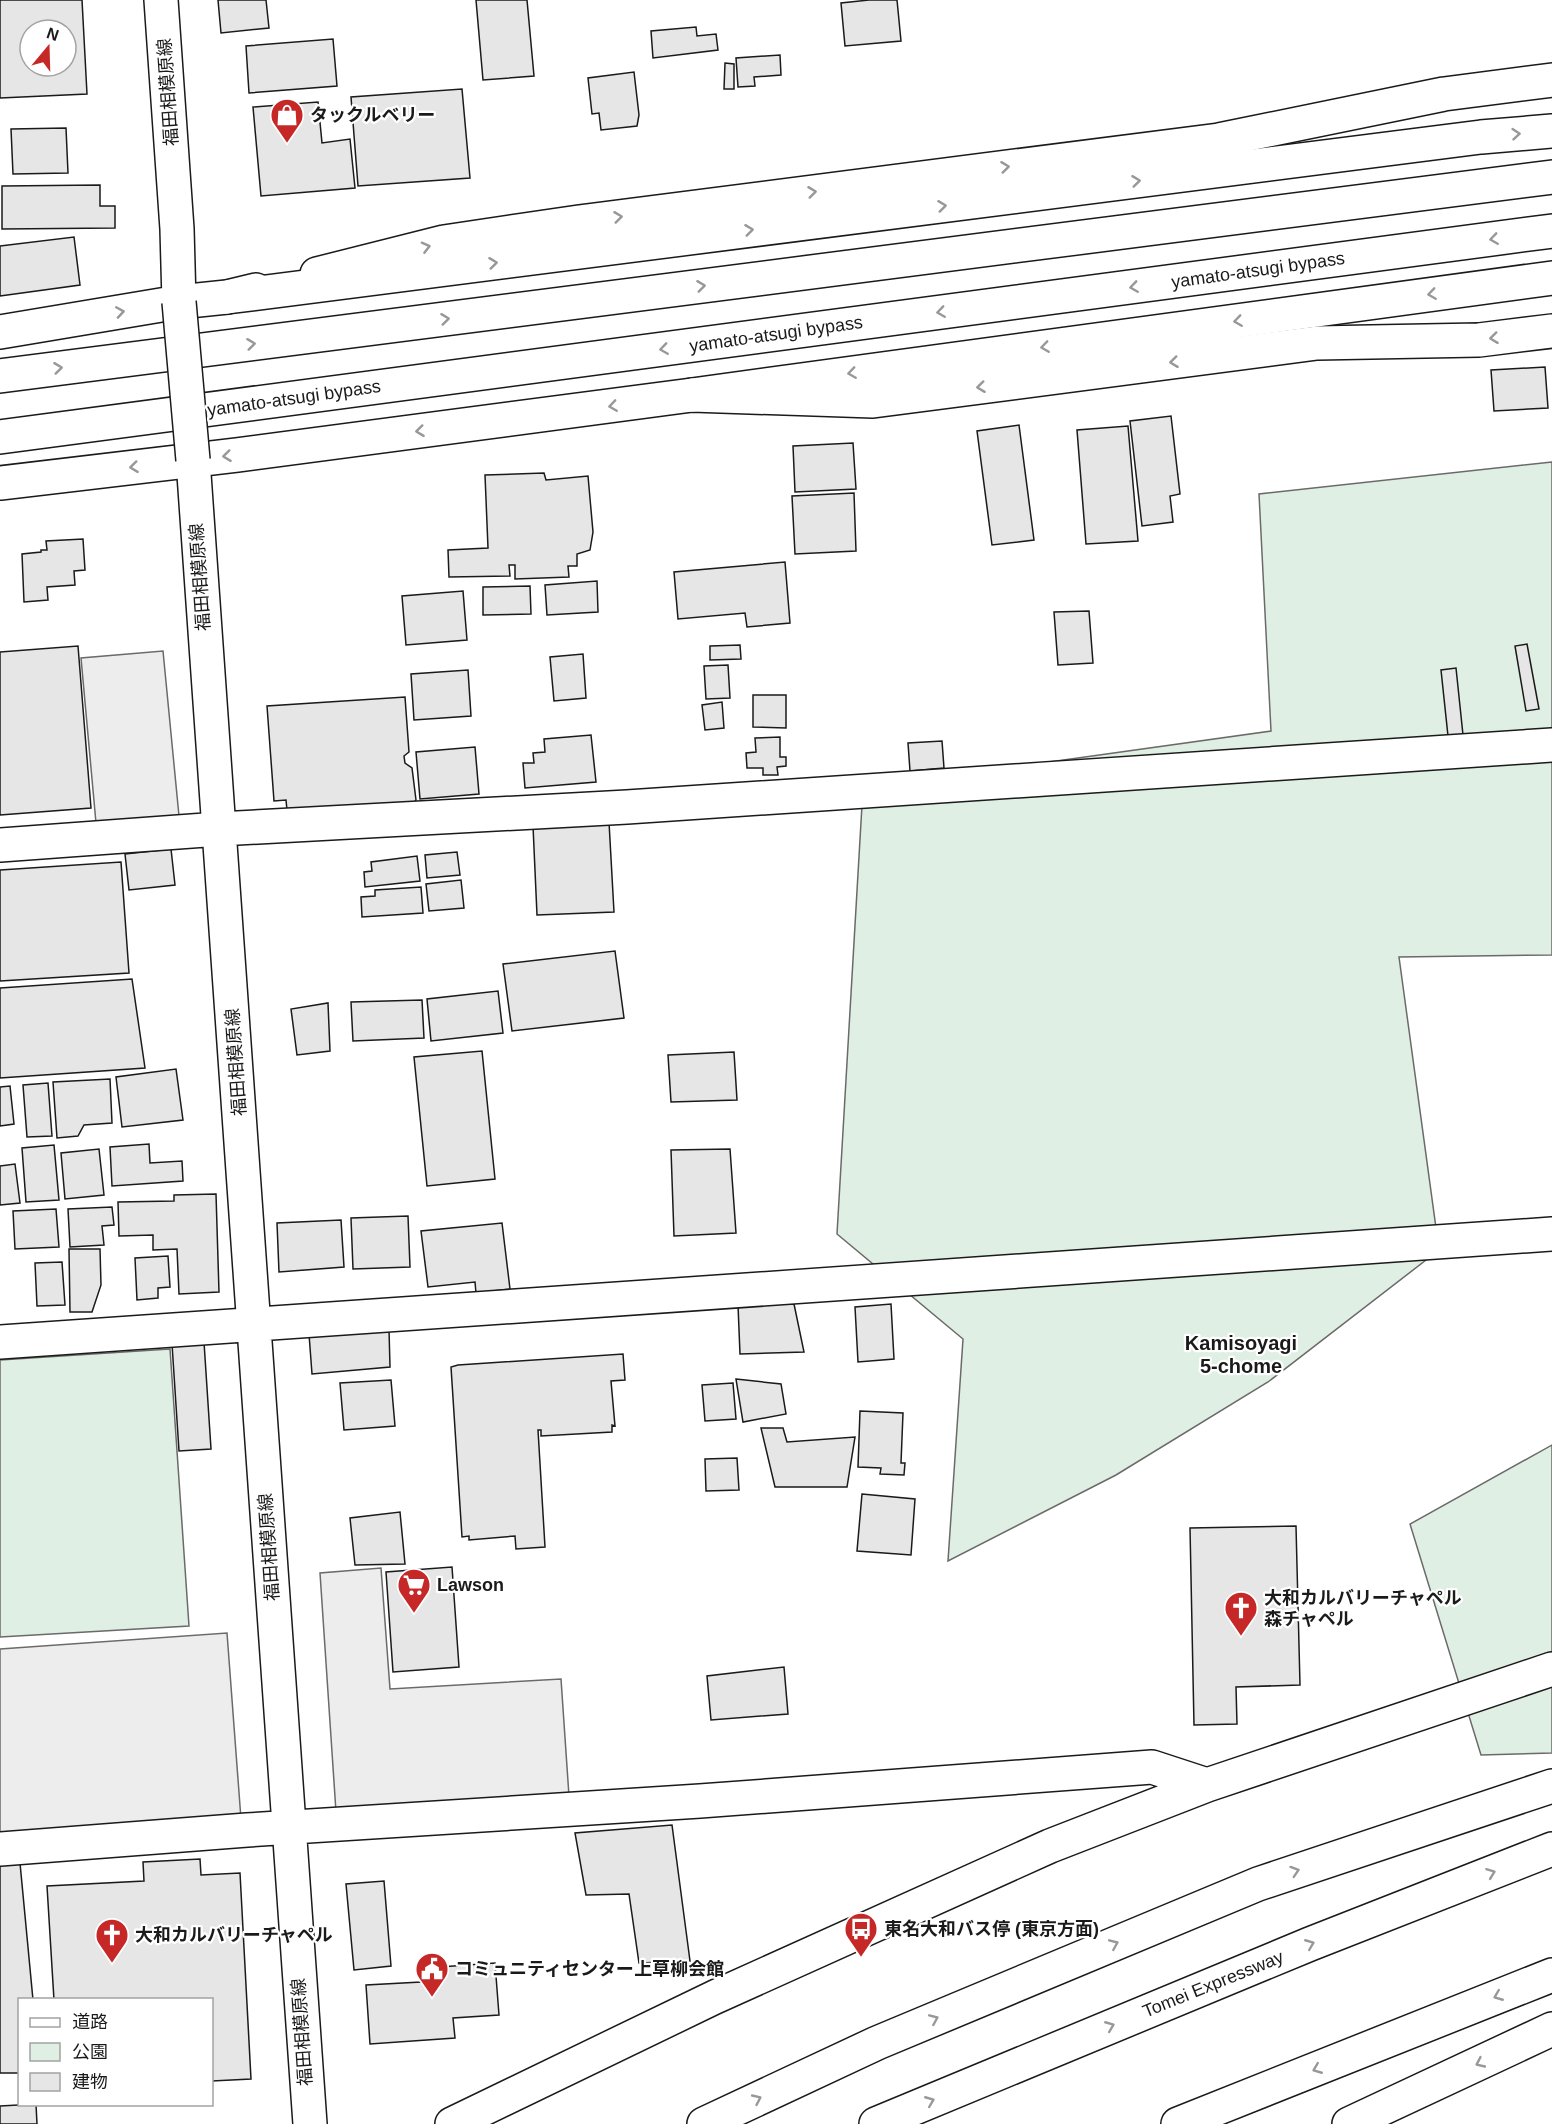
<svg xmlns="http://www.w3.org/2000/svg" width="1552" height="2124" font-family="Helvetica,'Noto Sans JP',sans-serif">
  <style>
    .green { fill: #e0efe3; stroke: #6a6a6a; stroke-width: 1.5 }
    .parking { fill: #ededed; stroke: #6a6a6a; stroke-width: 1.5 }
    .building { fill: #e6e6e6; stroke: #1a1a1a; stroke-width: 1.5; fill-rule: evenodd }
    .lines { fill: none; stroke-linecap: round; stroke-linejoin: round }
    .minor-casing { stroke: #1a1a1a; stroke-width: 36 }
    .highway-casing { stroke: #1a1a1a; stroke-width: 36 }
    .minor { stroke: #fff; stroke-width: 33 }
    .highway { stroke: #fff; stroke-width: 33 }
    .minor-bridge-casing { stroke: #1a1a1a; stroke-width: 36; stroke-linecap: butt }
    .minor-bridge { stroke: #fff; stroke-width: 33 }
    .oneway { stroke: #989898 }
    .labels { text-anchor: middle; dominant-baseline: central; stroke-width: 4.5; stroke-linejoin: round; paint-order: stroke }
    .street-label { font-size: 18px; fill: #1a1a1a; stroke: #fff }
    .poi-label { font-size: 18px; font-weight: bold; fill: #1a1a1a; stroke: #fff; text-anchor: start }
    .neighbourhood-label { font-size: 20px; font-weight: bold; fill: #1a1a1a; stroke: #fff }
  </style>
  <rect width="100%" height="100%" fill="#fff"/>
  <path class="green" d="M1552,462V955L1399,957L1439,1250L1268,1382L1116,1475L948,1561L963,1339L837,1234L863,788L1271,731L1259,494Z
    M170,1349L189,1626L0,1637V1360Z
    M1552,1445V1753L1481,1755L1410,1524Z"/>
  <path class="parking" d="M163,651L179,816L96,823L81,658Z
    M381,1568L390,1689L561,1679L569,1796L336,1812L320,1573Z
    M227,1633L241,1819L0,1835V1649Z"/>
  <path class="building" d="M0,0H82L87,94L0,98ZM30,30H66V66H30Z
    M218,0H266L269,28L221,33Z
    M476,0H527L534,76L483,80Z
    M869,0H897L901,41L845,46L841,3Z
    M696,27L697,36L716,34L718,50L653,58L651,31Z
    M333,39L337,86L249,93L246,46Z
    M780,55L781,75L754,77L755,86L738,87L736,58Z
    M725,63L734,64V89H724Z
    M634,72L639,115L637,126L601,130L599,113L592,114L588,78Z
    M462,89L470,178L358,186L351,97Z
    M318,102L322,143L350,139L355,188L261,196L253,107Z
    M66,128L68,173L13,174L11,129Z
    M100,185V206H115V228L2,229V186Z
    M74,237L80,285L0,296V246Z
    M1545,367L1548,408L1494,411L1491,370Z
    M1171,416L1180,494L1170,496L1173,522L1142,526L1130,421Z
    M1019,425L1034,540L992,545L977,431Z
    M1128,426L1138,541L1086,544L1077,430Z
    M853,443L856,489L795,492L793,446Z
    M544,473L546,480L588,476L593,532L590,550L577,554V566H568L569,577L515,579V565H509L510,576L449,577L448,550L488,548L485,475Z
    M854,493L856,551L795,554L792,496Z
    M83,539L85,570L74,571L75,585L47,587L48,600L24,602L22,554L41,552V550H47L46,541Z
    M785,562L790,623L747,627L745,613L678,619L674,572Z
    M597,581L598,612L547,615L545,585Z
    M530,586L531,614L483,615V587Z
    M463,591L467,640L406,645L402,596Z
    M1089,611L1093,663L1058,665L1054,612Z
    M1527,644L1539,709L1526,711L1515,646Z
    M740,645L741,659L710,660V646Z
    M78,646L91,808L0,815V652Z
    M583,654L586,698L554,701L550,657Z
    M728,665L730,698L706,699L704,666Z
    M1456,668L1463,735L1448,736L1441,670Z
    M468,670L471,716L414,720L411,674Z
    M753,695H786V728L753,727Z
    M405,697L409,752L404,756L405,763L412,768L416,800L407,813L288,820L286,800L274,801L267,706Z
    M722,702L724,728L705,730L702,705Z
    M591,735L596,782L525,788L523,763H534L533,753L545,752L544,739Z
    M780,737V757H786V766L777,767L778,775H763V768H747L746,753L756,752L755,738Z
    M942,741L944,768L910,771L908,743Z
    M475,747L479,794L420,799L416,752Z
    M609,822L614,912L537,915L533,826Z
    M171,849L175,885L129,890L125,854Z
    M457,852L460,875L427,878L425,855Z
    M417,856L420,881L365,887L364,872L372,871L371,862Z
    M121,862L129,973L0,981V870Z
    M461,880L464,908L429,911L426,884Z
    M421,887L423,913L362,917L361,897L375,896V890Z
    M615,951L624,1018L512,1031L503,964Z
    M132,979L145,1068L0,1078V988Z
    M498,991L503,1033L431,1041L427,999Z
    M422,1000L424,1038L353,1041L351,1002Z
    M328,1003L330,1051L297,1055L291,1009Z
    M482,1051L495,1179L427,1186L414,1057Z
    M734,1052L737,1100L671,1102L668,1055Z
    M176,1069L183,1120L122,1127L116,1077Z
    M110,1079L112,1123L84,1125L78,1136L57,1138L53,1082Z
    M48,1083L52,1136L27,1137L23,1085Z
    M10,1086L14,1124L0,1126V1087Z
    M149,1144L150,1163L182,1161L183,1181L112,1186L110,1147Z
    M54,1145L59,1200L26,1202L22,1148Z
    M99,1149L104,1195L65,1199L61,1153Z
    M730,1149L736,1233L674,1236L671,1150Z
    M15,1164L20,1203L0,1205V1166Z
    M216,1194L219,1292L179,1294L177,1249L153,1250V1235L119,1236L118,1202L174,1201V1195Z
    M112,1207L114,1225L102,1226L104,1245L70,1247L68,1209Z
    M56,1209L59,1247L15,1249L13,1211Z
    M408,1216L410,1267L353,1269L351,1218Z
    M341,1220L344,1267L279,1272L277,1223Z
    M502,1223L510,1289L476,1293L475,1282L428,1287L421,1231Z
    M69,1249H100L101,1285L92,1312H70Z
    M168,1256L170,1287L158,1288V1298L137,1300L135,1258Z
    M62,1262L65,1305L37,1306L35,1263Z
    M794,1304L804,1352L740,1354L738,1305Z
    M891,1304L894,1359L858,1362L855,1307Z
    M389,1329L390,1367L312,1374L309,1334Z
    M204,1342L211,1449L179,1451L172,1344Z
    M623,1354L625,1380L611,1381L615,1426L612,1425V1432L541,1436V1430H538L545,1547L516,1549L515,1536L469,1540V1536L462,1537L451,1367L458,1365Z
    M736,1379L781,1384L786,1414L743,1422Z
    M391,1380L395,1426L344,1430L340,1383Z
    M733,1383L736,1419L705,1421L702,1385Z
    M860,1411L903,1413L901,1463H905L904,1475L880,1474L881,1468L858,1467Z
    M761,1428H783L787,1442L855,1437L847,1487H775Z
    M737,1458L739,1490L706,1491L705,1459Z
    M862,1494L915,1499L911,1555L857,1551Z
    M400,1512L405,1564L355,1565L350,1518Z
    M1296,1526L1300,1685L1236,1687L1237,1724L1194,1725L1190,1528Z
    M452,1567L459,1667L393,1672L386,1572Z
    M784,1667L788,1714L711,1720L707,1676Z
    M672,1825L690,1961L639,1963L629,1894L586,1895L575,1833Z
    M200,1859L201,1875L240,1873L251,2079L212,2081V2000H54L47,1886L144,1881L143,1862Z
    M20,1863L33,2000H20V2073H0V1864Z
    M384,1881L391,1966L354,1970L346,1884Z
    M495,1963L499,2015L453,2018L455,2038L370,2044L366,1985L421,1982L426,1968Z
    M36,2104L37,2124H0V2106Z"/>
  <g class="lines">
    <g class="minor-casing">
      <path id="minor" d="M161,0L177,229L179,302
        M317,274L444,242L579,222L1219,140L1444,94L1552,80
        M0,332L179,302L227,297L256,290
        M193,460L310,2124
        M0,483L237,455L692,395L873,401L1317,343L1479,340L1552,331
        M0,845L219,829L627,807L1552,745
        M0,1342L1552,1234
        M0,1849L247,1830L700,1801L1152,1767L1207,1785
        M452,2124L715,1997L1050,1846L1207,1785L1552,1669
        M704,2124L877,2043L1258,1884L1552,1786
        M1349,2124L1552,2029"/>
    </g>
    <g class="highway-casing">
      <path id="highway" d="M227,297L1481,137L1552,131
        M0,376L1552,177
        M692,395L1552,278
        M0,437L1552,231
        M876,2124L1310,1944L1552,1849
        M1178,2124L1552,1975"/>
    </g>
    <use href="#minor" class="minor"/>
    <use href="#highway" class="highway"/>
    <g class="minor-bridge-casing">
      <path id="minor-bridge" d="M179,302L193,460"/>
    </g>
    <use href="#minor-bridge" class="minor-bridge"/>
  </g>
  <defs><path id="oneway-chevron" d="M-2-3.5L2.5 0L-2 3.5" fill="none" stroke-width="1.6" stroke-linecap="round" stroke-linejoin="round" transform="scale(1.5)"/></defs>
  <g class="oneway">
    <use href="#oneway-chevron" transform="translate(1516 134) rotate(-5)"/>
    <use href="#oneway-chevron" transform="translate(1005 167) rotate(-7)"/>
    <use href="#oneway-chevron" transform="translate(1136 181) rotate(-7)"/>
    <use href="#oneway-chevron" transform="translate(812 192) rotate(-7)"/>
    <use href="#oneway-chevron" transform="translate(942 206) rotate(-7)"/>
    <use href="#oneway-chevron" transform="translate(618 217) rotate(-7)"/>
    <use href="#oneway-chevron" transform="translate(749 230) rotate(-7)"/>
    <use href="#oneway-chevron" transform="translate(1494 239) rotate(172)"/>
    <use href="#oneway-chevron" transform="translate(426 247) rotate(-14)"/>
    <use href="#oneway-chevron" transform="translate(493 263) rotate(-7)"/>
    <use href="#oneway-chevron" transform="translate(701 286) rotate(-7)"/>
    <use href="#oneway-chevron" transform="translate(1134 287) rotate(172)"/>
    <use href="#oneway-chevron" transform="translate(1432 294) rotate(172)"/>
    <use href="#oneway-chevron" transform="translate(120 312) rotate(-9)"/>
    <use href="#oneway-chevron" transform="translate(941 312) rotate(172)"/>
    <use href="#oneway-chevron" transform="translate(445 319) rotate(-7)"/>
    <use href="#oneway-chevron" transform="translate(1238 321) rotate(172)"/>
    <use href="#oneway-chevron" transform="translate(1494 338) rotate(173)"/>
    <use href="#oneway-chevron" transform="translate(251 344) rotate(-7)"/>
    <use href="#oneway-chevron" transform="translate(1045 347) rotate(172)"/>
    <use href="#oneway-chevron" transform="translate(664 349) rotate(172)"/>
    <use href="#oneway-chevron" transform="translate(1174 362) rotate(173)"/>
    <use href="#oneway-chevron" transform="translate(58 368) rotate(-7)"/>
    <use href="#oneway-chevron" transform="translate(852 373) rotate(172)"/>
    <use href="#oneway-chevron" transform="translate(981 387) rotate(173)"/>
    <use href="#oneway-chevron" transform="translate(613 406) rotate(172)"/>
    <use href="#oneway-chevron" transform="translate(420 431) rotate(173)"/>
    <use href="#oneway-chevron" transform="translate(227 456) rotate(173)"/>
    <use href="#oneway-chevron" transform="translate(134 467) rotate(173)"/>
    <use href="#oneway-chevron" transform="translate(1295 1871) rotate(-18)"/>
    <use href="#oneway-chevron" transform="translate(1491 1873) rotate(-21)"/>
    <use href="#oneway-chevron" transform="translate(1114 1944) rotate(-23)"/>
    <use href="#oneway-chevron" transform="translate(1310 1944) rotate(-22)"/>
    <use href="#oneway-chevron" transform="translate(1498 1996) rotate(158)"/>
    <use href="#oneway-chevron" transform="translate(934 2019) rotate(-23)"/>
    <use href="#oneway-chevron" transform="translate(1110 2026) rotate(-22)"/>
    <use href="#oneway-chevron" transform="translate(1480 2063) rotate(155)"/>
    <use href="#oneway-chevron" transform="translate(1317 2069) rotate(158)"/>
    <use href="#oneway-chevron" transform="translate(757 2099) rotate(-25)"/>
    <use href="#oneway-chevron" transform="translate(930 2101) rotate(-22)"/>
  </g>
  <defs>
    <g id="shop-pin" transform="scale(1.725)"><path d="M0 17L-7.5 6A9.5 9.5 0 1 1 7.5 6Z" fill="#c62828" stroke="#fff"/><path d="M-5-2.5h2.3a2.7 3.5 0 0 1 5.4 0H5L5.5 6h-11ZM-1.5-2.5h3a1.5 2.3 0 0 0-3 0Z" fill="#fff"/></g>
    <g id="supermarket-pin" transform="scale(1.725)"><path d="M0 17L-7.5 6A9.5 9.5 0 1 1 7.5 6Z" fill="#c62828" stroke="#fff"/><path d="M-6-5.5h2.5l.6 2H6L4.5 2H-2.5L-4.4-4H-6ZM-1.5 3.2a1.3 1.3 0 1 0 .1 0ZM3 3.2a1.3 1.3 0 1 0 .1 0Z" fill="#fff"/></g>
    <g id="church-pin" transform="scale(1.725)"><path d="M0 17L-7.5 6A9.5 9.5 0 1 1 7.5 6Z" fill="#c62828" stroke="#fff"/><path d="M-1.2-6h2.4v3.5h3.3v2.4h-3.3V6h-2.4V-.1h-3.3v-2.4h3.3Z" fill="#fff"/></g>
    <g id="bus-pin" transform="scale(1.725)"><path d="M0 17L-7.5 6A9.5 9.5 0 1 1 7.5 6Z" fill="#c62828" stroke="#fff"/><path d="M-5-6H5V4H4V6H2V4H-2V6H-4V4H-5ZM-3.5-4V0h7V-4ZM-3.5 1.2v1.5H-2V1.2ZM2 1.2v1.5H3.5V1.2Z" fill="#fff"/></g>
    <g id="civic-pin" transform="scale(1.725)"><path d="M0 17L-7.5 6A9.5 9.5 0 1 1 7.5 6Z" fill="#c62828" stroke="#fff"/><path d="M-.6-6.5H3V-4.5H.6V-3L4-1V1h2V6H-6V1h2V-1L-.6-3ZM-1.2 2.5V6h2.4V2.5Z" fill="#fff"/></g>
  </defs>
  <g fill-rule="evenodd">
    <use href="#shop-pin" x="287" y="115"/>
    <use href="#supermarket-pin" x="414" y="1585"/>
    <use href="#church-pin" x="1241" y="1608"/>
    <use href="#bus-pin" x="861" y="1929"/>
    <use href="#church-pin" x="112" y="1935"/>
    <use href="#civic-pin" x="432" y="1969"/>
  </g>
  <g class="labels">
    <g class="street-label">
      <text transform="translate(168 92) rotate(-94)">福田相模原線</text>
      <text transform="translate(1258 270) rotate(-8)">yamato-atsugi bypass</text>
      <text transform="translate(776 334) rotate(-8)">yamato-atsugi bypass</text>
      <text transform="translate(294 398) rotate(-8)">yamato-atsugi bypass</text>
      <text transform="translate(200 577) rotate(-94)">福田相模原線</text>
      <text transform="translate(236 1062) rotate(-94)">福田相模原線</text>
      <text transform="translate(269 1547) rotate(-94)">福田相模原線</text>
      <text transform="translate(1213 1984) rotate(-22)">Tomei Expressway</text>
      <text transform="translate(302 2032) rotate(-94)">福田相模原線</text>
    </g>
    <g class="poi-label">
      <text x="310" y="115">タックルベリー</text>
      <text x="437" y="1585">Lawson</text>
      <text x="1264" y="1598">大和カルバリーチャペル<tspan x="1264" dy="21">森チャペル</tspan></text>
      <text x="884" y="1929">東名大和バス停 (東京方面)</text>
      <text x="135" y="1935">大和カルバリーチャペル</text>
      <text x="455" y="1969">コミュニティセンター上草柳会館</text>
    </g>
    <g class="neighbourhood-label">
      <text x="1241" y="1343">Kamisoyagi<tspan x="1241" dy="23">5-chome</tspan></text>
    </g>
  </g>
  <rect x="18" y="1998" width="195" height="108" fill="#ffffff" stroke="#a3a3a3" stroke-width="1.5"/>
  <rect x="30" y="2018" width="30" height="9" fill="#ffffff" stroke="#a3a3a3" stroke-width="1.5"/>
  <text x="72" y="2028" font-size="18" fill="#1a1a1a">道路</text>
  <rect x="30" y="2043" width="30" height="18" fill="#e0efe3" stroke="#a3a3a3" stroke-width="1.5"/>
  <text x="72" y="2058" font-size="18" fill="#1a1a1a">公園</text>
  <rect x="30" y="2073" width="30" height="18" fill="#e6e6e6" stroke="#a3a3a3" stroke-width="1.5"/>
  <text x="72" y="2088" font-size="18" fill="#1a1a1a">建物</text>
  <g transform="translate(48 48) rotate(19)"><circle r="28" fill="#ffffff" stroke="#a3a3a3" stroke-width="1.5"/>
  <path d="M0-4.5L10 22L0 15L-10 22Z" fill="#c62828"/>
  <text y="-9" font-size="16" font-weight="bold" text-anchor="middle" fill="#1a1a1a">N</text>
  </g>
</svg>
